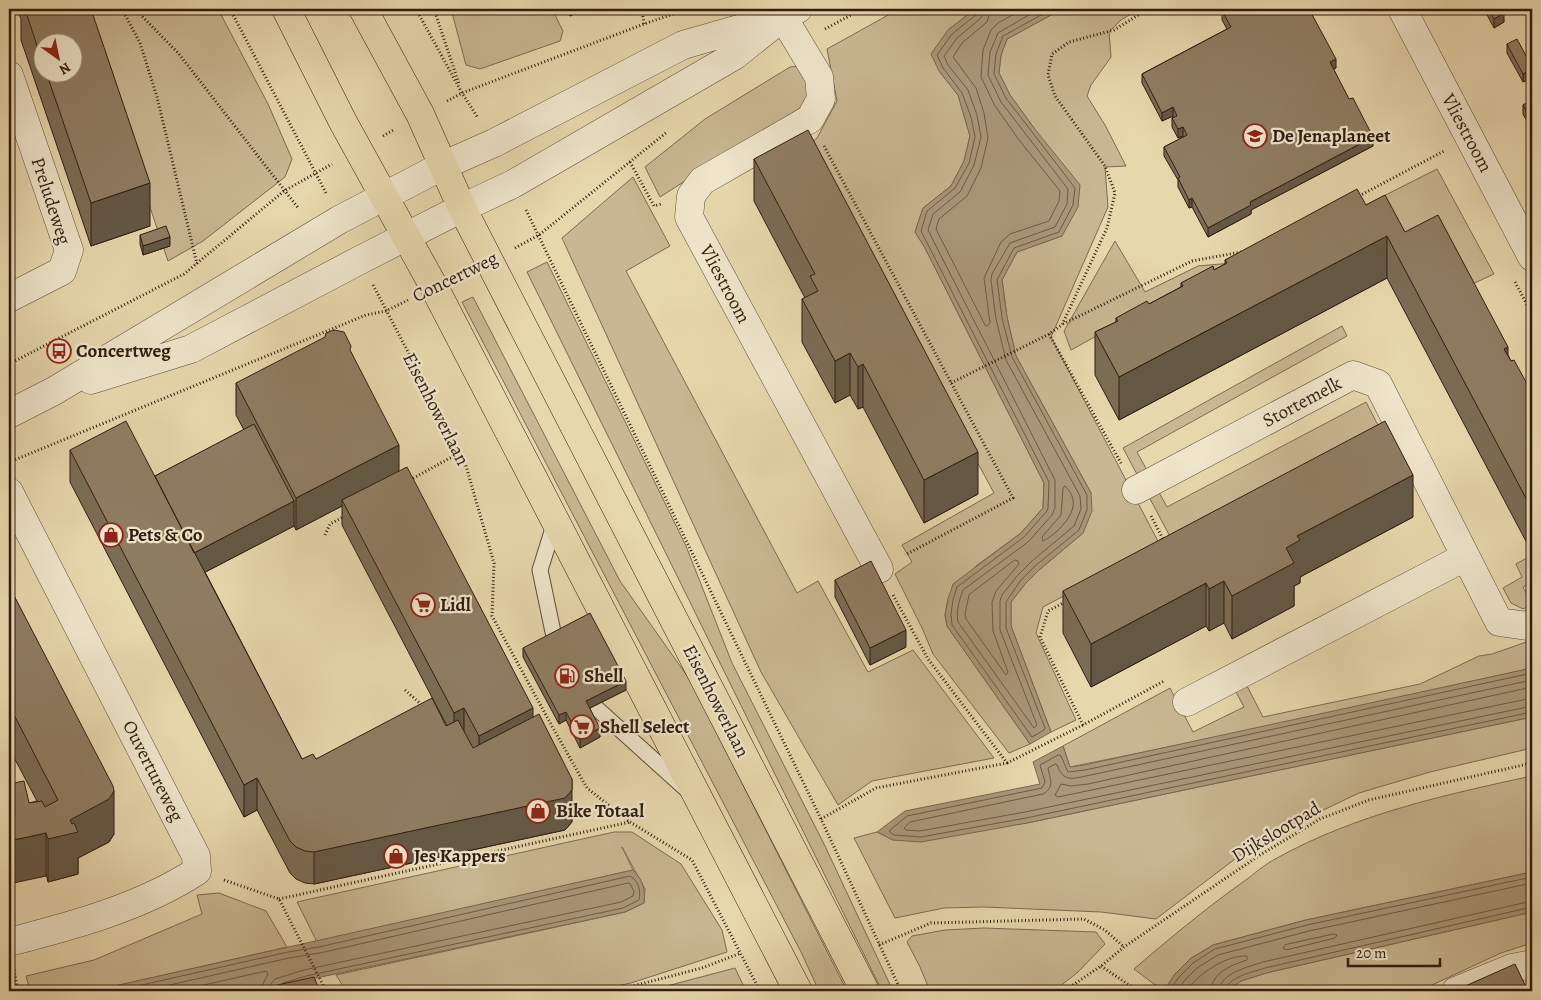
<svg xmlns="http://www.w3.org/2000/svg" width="1541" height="1000" font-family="Alegreya,serif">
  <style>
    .green { fill: #c8b792; stroke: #7c6a51 }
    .water { fill: #a99778; stroke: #79664e }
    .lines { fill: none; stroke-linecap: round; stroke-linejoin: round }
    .shore { stroke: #6c5a44; stroke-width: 1 }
    .service-casing { stroke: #5e4b37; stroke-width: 17 }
    .minor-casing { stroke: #5e4b37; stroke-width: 29 }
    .tertiary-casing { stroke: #5e4b37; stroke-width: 29 }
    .primary-casing { stroke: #301c10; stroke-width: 29 }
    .path { stroke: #301c10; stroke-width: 3; stroke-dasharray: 1 2.5; stroke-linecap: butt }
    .service { stroke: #efe5ca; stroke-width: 15 }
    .minor { stroke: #efe5ca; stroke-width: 28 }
    .tertiary { stroke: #efe5ca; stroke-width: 28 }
    .primary { stroke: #e7d7ad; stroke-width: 28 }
    .wall { fill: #7b6c54; stroke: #301c10; fill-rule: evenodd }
    .shaded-wall { fill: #645845; stroke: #301c10 }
    .building { fill: #8f7d62; stroke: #301c10 }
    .labels { text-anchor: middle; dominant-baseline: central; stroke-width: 4.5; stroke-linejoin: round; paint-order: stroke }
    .street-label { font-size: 19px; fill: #301c10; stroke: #efe5ca }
    .poi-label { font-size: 19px; font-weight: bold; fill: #301c10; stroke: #efe5ca; text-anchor: start }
  </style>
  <rect width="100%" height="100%" fill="#e7d7ad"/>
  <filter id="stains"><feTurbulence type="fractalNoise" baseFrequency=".004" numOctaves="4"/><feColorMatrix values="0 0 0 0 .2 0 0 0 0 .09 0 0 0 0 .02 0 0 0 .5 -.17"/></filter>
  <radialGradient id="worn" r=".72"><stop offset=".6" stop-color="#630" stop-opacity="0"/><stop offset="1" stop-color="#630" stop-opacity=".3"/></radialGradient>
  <path class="green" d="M84,9H218L268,104L292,159L285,177L203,241L168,261Z
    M451,9H552L563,31L560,41L480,69L466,65Z
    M899,9H975L948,30L939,71L958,95L970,136L964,161L951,186L923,208L915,232L925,248L1044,483L1043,508L1021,533L976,566L948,599L945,615L947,626L1030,744L1009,753L933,654L923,630L895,574L912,562L902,545L994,493L806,147L817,138L837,101L827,49Z
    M1062,9H1139L1121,20L1109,32L1111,57L1091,85L1087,96L1105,125L1126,166L1105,167L1108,207L1051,337L1160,545L1043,607L1036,633L1076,720L1051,732L1011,626V602L1025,584L1039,570L1083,533L1091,493L1016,356L1007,317L1002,280L1017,252L1062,236L1034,128L1010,95L999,73L1001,55L1007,39Z
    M799,66L810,89L803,106L660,197L645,167L705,119L790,67Z
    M1437,169L1494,274L1466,287L1441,245L1204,277L1071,350L1064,331L1115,241L1145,292L1198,266L1255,261Z
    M633,177L670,246L626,271L797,593L818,581L868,672L913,650L994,758L872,781L838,805L761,672L562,238Z
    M547,262L686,546L732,663L824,844L893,991H882L527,272Z
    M473,297L620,581L690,680L847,991H819L801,952L462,302Z
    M1342,326L1347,336L1137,452L1167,507L1366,402L1381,431L1174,544L1123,448Z
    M1532,555V582L1523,587L1532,605L1523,609L1511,603L1503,588L1522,577L1516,564Z
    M1532,640V668L1252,730L1070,767L1063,746L1170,688L1193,732L1244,707L1235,690L1246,684L1263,717L1420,684L1479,656L1492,654Z
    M1532,717V748L1430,772L1359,793L1271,835L1239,856L1156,919L1101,912L984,907L944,908L895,918L854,838L877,832L893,840L1027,823Z
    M1532,776V872L1306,920L1213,945L1190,959L1175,974L1165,989L1154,984L1134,969C1169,939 1205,909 1243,882C1254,874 1265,864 1277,858C1357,814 1444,795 1532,776Z
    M614,832H632L681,864L722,930L727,952L631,983L593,991H350L345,989L336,975L625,912L644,903L645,889L622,847L633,870L317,942L297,902Z
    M219,893L266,911L287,947L94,991H30L26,976L94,960L202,914L197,895Z
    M1532,912V943L1501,953L1419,991H1227L1241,981L1266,973Z
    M984,928L1096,932L1105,944L1078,972L1054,991H930L920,967L907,942L912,936L945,930Z
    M735,968L746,991H648Z"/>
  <path class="water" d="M975,9H1062L1007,39L1001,55L999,73L1010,95L1034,128L1080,185L1078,207L1062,236L1017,252L1002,280L1007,317L1016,356L1091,493L1092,511L1083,533L1039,570L1025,584L1011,602V626L1051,732L1030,744L947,626L945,615L948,599L953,584L1021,533L1043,508L1044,483L925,248L915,232L923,208L951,186L964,161L970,136L958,95L939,71L931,54L948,30Z
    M1532,668V717L1027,823L921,842L893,840L877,832L905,811L1040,784L1033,762L1063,746L1070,767L1084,765Z
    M633,870C644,882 645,888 644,903L625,912L307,980L273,991H92Z
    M1532,872V912L1266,973L1241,981L1227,991H1164L1175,974L1190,959L1213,945L1306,920Z"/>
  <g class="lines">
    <path class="shore" d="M978,9L976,15L952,34L937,55L943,68L962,93L971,117L975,137L969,163L955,188L927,211L921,231L1049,482L1048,508L1047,511L1024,537L957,587L953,600L951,614L952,625L1032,737L1044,730L1045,728L1006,628V602L1021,580L1035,566L1079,530L1087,510V495L1012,357L1002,318L997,280L1014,248L1059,232L1073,205L1075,188L1006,98L994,74L996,54L1003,36L1052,9
      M984,9L981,18L957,38L944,56L948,65L968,90L977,115L981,137L974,165L960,192L933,214L928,230L1055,480V508L1052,515L1028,542L963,590C959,601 956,611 958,622L1034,728L1037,725L1000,630V601L1002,595L1017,576L1032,561L1074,526L1081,509L1080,496L1006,360L996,319L991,280L992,274L1010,243L1055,227L1067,204L1068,189L1001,102L988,75L990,52L998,33L1039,9
      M991,9L987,22L962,43L953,57L976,88L984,113L988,138L981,168L967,196L939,219L936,229L985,325L987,326L990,323L984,278L1001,242L1010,234L1049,221L1059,201L1060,191L1019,140L995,106L981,77L983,50L991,30L998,23L1023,9
      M1065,486C1082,502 1070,519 1056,532C1052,535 1048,539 1043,541L1042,537L1061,515L1063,489Z
      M1015,560L1018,561L1019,564L996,591L992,602L993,631L1008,672L1006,675L966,619L965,614L969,595Z
      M1532,673L1085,770L1068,772L1061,756L1058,755L1040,765L1045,782L1042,788L907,816L889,831L894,835L921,837L1026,818L1532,712
      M1532,680L1086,776C1071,779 1064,782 1057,765L1055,764L1048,768C1050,779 1055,787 1043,794L910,822L904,828L906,830L920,831L1025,812L1532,706
      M1532,687L1088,784L1071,786L1061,784L1055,795L1058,797L1532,698
      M1334,934L1337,935L1335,938L1286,950L1283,948L1285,945Z
      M115,991L288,952L319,947L630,876C639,881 641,891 639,900L623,908L306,976L283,983
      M143,991L289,958L320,953L628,883L630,884L634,891L633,896L621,902L304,970L275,979L269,986
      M177,991L266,971L268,974L261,988
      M1169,991L1179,977L1193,963L1215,949L1307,925L1532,877
      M1177,991L1184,981L1197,968L1218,955L1309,931L1532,883
      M1186,991C1198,974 1226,955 1247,956V960C1232,965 1212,972 1211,991
      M1219,991C1220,973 1248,967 1263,962L1532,901
      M1225,991C1227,977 1253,972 1265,968L1532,907"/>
    <g class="service-casing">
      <path id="service" d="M555,522L540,570L553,632L563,650
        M585,690L594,706L686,789"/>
    </g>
    <g class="minor-casing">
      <path id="minor" d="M778,9L819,77L821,99L810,119L702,181L691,196L689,217L879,569
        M1402,9L1532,257
        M9,75L69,250L62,271L9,298
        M442,166L494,143L683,45L770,20
        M462,208L513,184L734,56L784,16L798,9
        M1136,490L1353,375L1378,384L1499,622L1527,626L1532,623
        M9,492L196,856L197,871C142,907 72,926 9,942
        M1187,702L1465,557
        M1456,991L1512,968L1532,964"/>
    </g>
    <g class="tertiary-casing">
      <path id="tertiary" d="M91,380L191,349L360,260L462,208
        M9,414L54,391L339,220L442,166"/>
    </g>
    <g class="primary-casing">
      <path id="primary" d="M286,9L343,122L434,287L531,474L798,991
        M363,9L420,114L462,208L865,991"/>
    </g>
    <path class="path" d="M122,9L140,43L157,97L197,264
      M135,9L179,54L299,209
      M230,9L326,193
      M416,9L462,93L478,118
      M434,9L459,84
      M642,9L644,24
      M825,29L862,9
      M447,101L462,93L644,24L688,9
      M383,136L395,129
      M824,146L1013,498L905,555
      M630,162L654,206L661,204
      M1359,196L1444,151
      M526,210L821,819L901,991
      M515,248L539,235L667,132
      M1515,282L1532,314
      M373,285L464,459L494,563L492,616L553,728L587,788L630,822L692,860L760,991
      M1063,324L1192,261L1241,252
      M1049,334L1122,465
      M9,364L184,274L284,191L332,164
      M951,383L1049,334L1062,325L1107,228L1115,193L1105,166L1055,96L1048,75L1052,54L1069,42L1114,30L1148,9
      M12,461L366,315L386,311L408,300
      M410,480L461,452
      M1151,516L1164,541
      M325,535L330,524L345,516
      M1065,602L1048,611L1040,637L1083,725L1164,681
      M405,690L423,706
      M1007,763L1083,725
      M821,819L876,788L1007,763L928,659L893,595
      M224,880L279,899L326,991
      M279,899L630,822
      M879,945L931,923L1084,919L1105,930L1124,947
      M1101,966L1129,985L1142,991
      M14,970L18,991
      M614,991L702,968L741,953
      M1064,991L1101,966L1124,947L1260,855L1320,819L1369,800L1532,763"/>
    <use href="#service" class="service"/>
    <use href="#minor" class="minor"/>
    <use href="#tertiary" class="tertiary"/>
    <use href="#primary" class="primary"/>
  </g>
  <path class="wall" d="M17,9H91L150,226L91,246L21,40V19ZM42,42L72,72H42Z
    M566,9H584L570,16Z
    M1219,9H1309L1336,68L1333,69L1373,146L1251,210V214L1208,237L1192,207L1189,208L1178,187V180L1164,156V147L1184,137L1183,136L1178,138L1172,127V118L1173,117V116L1162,121L1142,83V74L1227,29L1222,20V15Z
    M1484,9H1502L1504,22L1494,28Z
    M1527,9H1532V19Z
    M1507,44L1532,67V77L1523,82L1507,53Z
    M1532,100V130L1523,114V105Z
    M754,159L978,494L924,523L863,407L858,409L850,395L835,403L802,342V299L805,298L754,201Z
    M1366,205L1405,232L1508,355L1532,402V545L1529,547L1387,278L1119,420L1095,375V332L1116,322V318L1149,304L1181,287V283L1214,270L1225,264V260Z
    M140,235L170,246L143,255L140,244Z
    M351,352L399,471L533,717L572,811V822L565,830L314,884L305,883L296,879L290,873L257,810L244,817L70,482V450L155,476L244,430L236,415V383ZM342,506V525L447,726L316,759H302L205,572L294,526L296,530Z
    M1413,517L1300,577V583L1294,586V606L1232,639L1224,623L1209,631L1206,626L1091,687L1063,633V591Z
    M835,580L906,647L870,665L835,597Z
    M9,586L114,834L109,842L78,858V874L48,882L29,803L37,801L9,748Z
    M523,648L626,690L590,708L600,737L580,748L566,720L559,724L523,657Z"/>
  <path class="shaded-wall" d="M570,9H584L570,16Z
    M1504,13V22L1494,28V19Z
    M1336,59V68L1330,71V62Z
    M1532,69V77L1523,82V74Z
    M1173,107V116L1162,121V113Z
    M1183,127V136L1178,138V129Z
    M1373,137V146L1251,210V214L1208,237V228L1250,202Z
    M150,183V226L91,246V203Z
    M1192,198V207L1189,208V200Z
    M1387,236V278L1119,420V377Z
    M170,237V246L143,255V246Z
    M1508,347V390L1504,349Z
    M850,353V395L835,403V361Z
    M863,364V407L858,409V367Z
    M1531,391V434L1528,393Z
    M399,445V476L342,500V506L296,530V498Z
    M978,452V494L924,523V480Z
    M1413,475V517L1300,577V583L1294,586V606L1232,639V596L1286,548L1297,536Z
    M294,501V526L192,579V554Z
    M1532,503V545L1529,547V504Z
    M1224,581V623L1209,631V589Z
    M1206,583V626L1091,687V644Z
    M906,630V647L870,665V648Z
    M626,681V690L586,710V701Z
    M464,708V733L454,738V713Z
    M533,708V733L479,761V736Z
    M566,712V720L559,724V715Z
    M600,728V737L580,748V739Z
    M257,778V810L244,817V785Z
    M572,779V822L565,830L314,884V852Z
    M114,791V834L109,842L78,858V874L48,882V839L70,820Z
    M46,833V876L9,884V841Z"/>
  <path class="building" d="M25,9H91L150,183L91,203L46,72H72V42H42V61Z
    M1224,9H1309L1336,59L1330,62L1349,99L1353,98L1373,137L1250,202L1251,205L1208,228L1192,198L1189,200L1178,178L1180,177L1164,147L1187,135L1183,127L1178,129L1172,118L1177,116L1173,107L1162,113L1142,74L1231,27L1222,11L1224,10Z
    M1488,9H1502L1504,13L1494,19Z
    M1517,39L1532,67V69L1523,74L1507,44Z
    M1532,100V122L1523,105Z
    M808,130L978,452L924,480L863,364L858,367L850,353L835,361L802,299L818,291L810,276L815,274L754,159Z
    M1357,189L1366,205L1385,195L1405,232L1438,215L1508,347L1504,349L1511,361L1514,360L1531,391L1528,393L1532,402V503L1529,504L1387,236L1119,377L1095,332L1118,321L1116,318L1147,301L1149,304L1183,286L1181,283L1213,266L1214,270L1227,263L1225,260Z
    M166,226L170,237L143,246L140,235Z
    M334,330L344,332L351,346L350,350L399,445L296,498L236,383L325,337L326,333Z
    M126,421L302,759L313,754L316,759L432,698L446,726L458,720L473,748L539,714L572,779V790L565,798L314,852L305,851L296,847L290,841L257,778L244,785L70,450Z
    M1385,421L1413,475L1297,536L1300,540L1286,548L1294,563L1232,596L1224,581L1209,589L1206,583L1091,644L1063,591Z
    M254,424L294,501L194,553L155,476Z
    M407,467L533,708L479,736L464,708L454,713L342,500Z
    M871,561L906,630L870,648L835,580Z
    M9,586L113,786L114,791L109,799L70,820L72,824L74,823L78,832L48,839L46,833L9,841V784L24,781L29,803L42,801L45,807L58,800L9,705Z
    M590,613L626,681L586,701L600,728L580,739L566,712L559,715L523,648Z
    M1515,964L1528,991H1454Z
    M314,977L320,991H250Z"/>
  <defs>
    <g id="school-ring" transform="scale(1.25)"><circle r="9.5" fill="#efe5ca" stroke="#8f2418" stroke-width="1.5"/><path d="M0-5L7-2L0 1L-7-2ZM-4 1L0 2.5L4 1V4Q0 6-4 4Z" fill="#8f2418"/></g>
    <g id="bus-ring" transform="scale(1.25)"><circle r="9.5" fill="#efe5ca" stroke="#8f2418" stroke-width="1.5"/><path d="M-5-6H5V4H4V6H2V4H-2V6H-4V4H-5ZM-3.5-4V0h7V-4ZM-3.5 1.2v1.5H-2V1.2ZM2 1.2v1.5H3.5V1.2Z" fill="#8f2418"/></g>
    <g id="shop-ring" transform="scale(1.25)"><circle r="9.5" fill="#efe5ca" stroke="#8f2418" stroke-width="1.5"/><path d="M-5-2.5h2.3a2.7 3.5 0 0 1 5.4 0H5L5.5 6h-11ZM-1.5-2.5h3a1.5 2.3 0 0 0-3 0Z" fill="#8f2418"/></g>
    <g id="supermarket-ring" transform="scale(1.25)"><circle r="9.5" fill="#efe5ca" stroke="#8f2418" stroke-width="1.5"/><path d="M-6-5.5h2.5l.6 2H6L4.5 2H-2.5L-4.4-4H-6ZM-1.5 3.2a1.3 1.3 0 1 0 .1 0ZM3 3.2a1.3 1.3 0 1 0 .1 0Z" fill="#8f2418"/></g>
    <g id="fuel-ring" transform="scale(1.25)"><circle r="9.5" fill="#efe5ca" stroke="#8f2418" stroke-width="1.5"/><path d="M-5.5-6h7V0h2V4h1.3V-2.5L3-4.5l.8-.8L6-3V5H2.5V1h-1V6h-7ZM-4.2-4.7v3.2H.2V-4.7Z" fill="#8f2418"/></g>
  </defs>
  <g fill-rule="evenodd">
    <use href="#school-ring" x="1255" y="136"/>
    <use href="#bus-ring" x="59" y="351"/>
    <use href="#shop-ring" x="111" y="535"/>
    <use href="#supermarket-ring" x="423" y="605"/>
    <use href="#fuel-ring" x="567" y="676"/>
    <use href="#supermarket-ring" x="582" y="727"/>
    <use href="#shop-ring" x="538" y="811"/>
    <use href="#shop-ring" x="396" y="856"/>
  </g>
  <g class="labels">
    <g class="street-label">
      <text transform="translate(1467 133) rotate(62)">Vliestroom</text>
      <text transform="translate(51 201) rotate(72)">Preludeweg</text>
      <text transform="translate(455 277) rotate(-26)">Concertweg</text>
      <text transform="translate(725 284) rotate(62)">Vliestroom</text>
      <text transform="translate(1302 402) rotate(-28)">Stortemelk</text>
      <text transform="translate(436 409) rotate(63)">Eisenhowerlaan</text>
      <text transform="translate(716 701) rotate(63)">Eisenhowerlaan</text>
      <text transform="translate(153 771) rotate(63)">Ouvertureweg</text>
      <text transform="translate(1276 832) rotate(-31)">Dijkslootpad</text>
    </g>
    <g class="poi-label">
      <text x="1272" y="136">De Jenaplaneet</text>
      <text x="76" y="351">Concertweg</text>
      <text x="128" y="535">Pets &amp; Co</text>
      <text x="440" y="605">Lidl</text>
      <text x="584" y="676">Shell</text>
      <text x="600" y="727">Shell Select</text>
      <text x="556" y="811">Bike Totaal</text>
      <text x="414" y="856">Jes Kappers</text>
    </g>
  </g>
  <rect width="1541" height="1000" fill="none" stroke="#e7d7ad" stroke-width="30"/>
  <rect x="10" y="10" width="1521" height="980" fill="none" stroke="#301c10" stroke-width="2.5"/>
  <rect x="15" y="15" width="1511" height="970" fill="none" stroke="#301c10"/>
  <g transform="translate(58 58) rotate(147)"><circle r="24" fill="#efe5ca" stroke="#a39580"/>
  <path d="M0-4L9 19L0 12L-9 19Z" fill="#8f2418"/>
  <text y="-8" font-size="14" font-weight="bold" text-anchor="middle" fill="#301c10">N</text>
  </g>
  <path d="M1348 958v8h92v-8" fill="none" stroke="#301c10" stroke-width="2.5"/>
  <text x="1356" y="958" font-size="15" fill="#301c10" stroke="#efe5ca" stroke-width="4" paint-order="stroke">20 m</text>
  <rect width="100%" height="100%" filter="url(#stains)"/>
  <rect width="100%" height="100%" fill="url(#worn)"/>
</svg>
